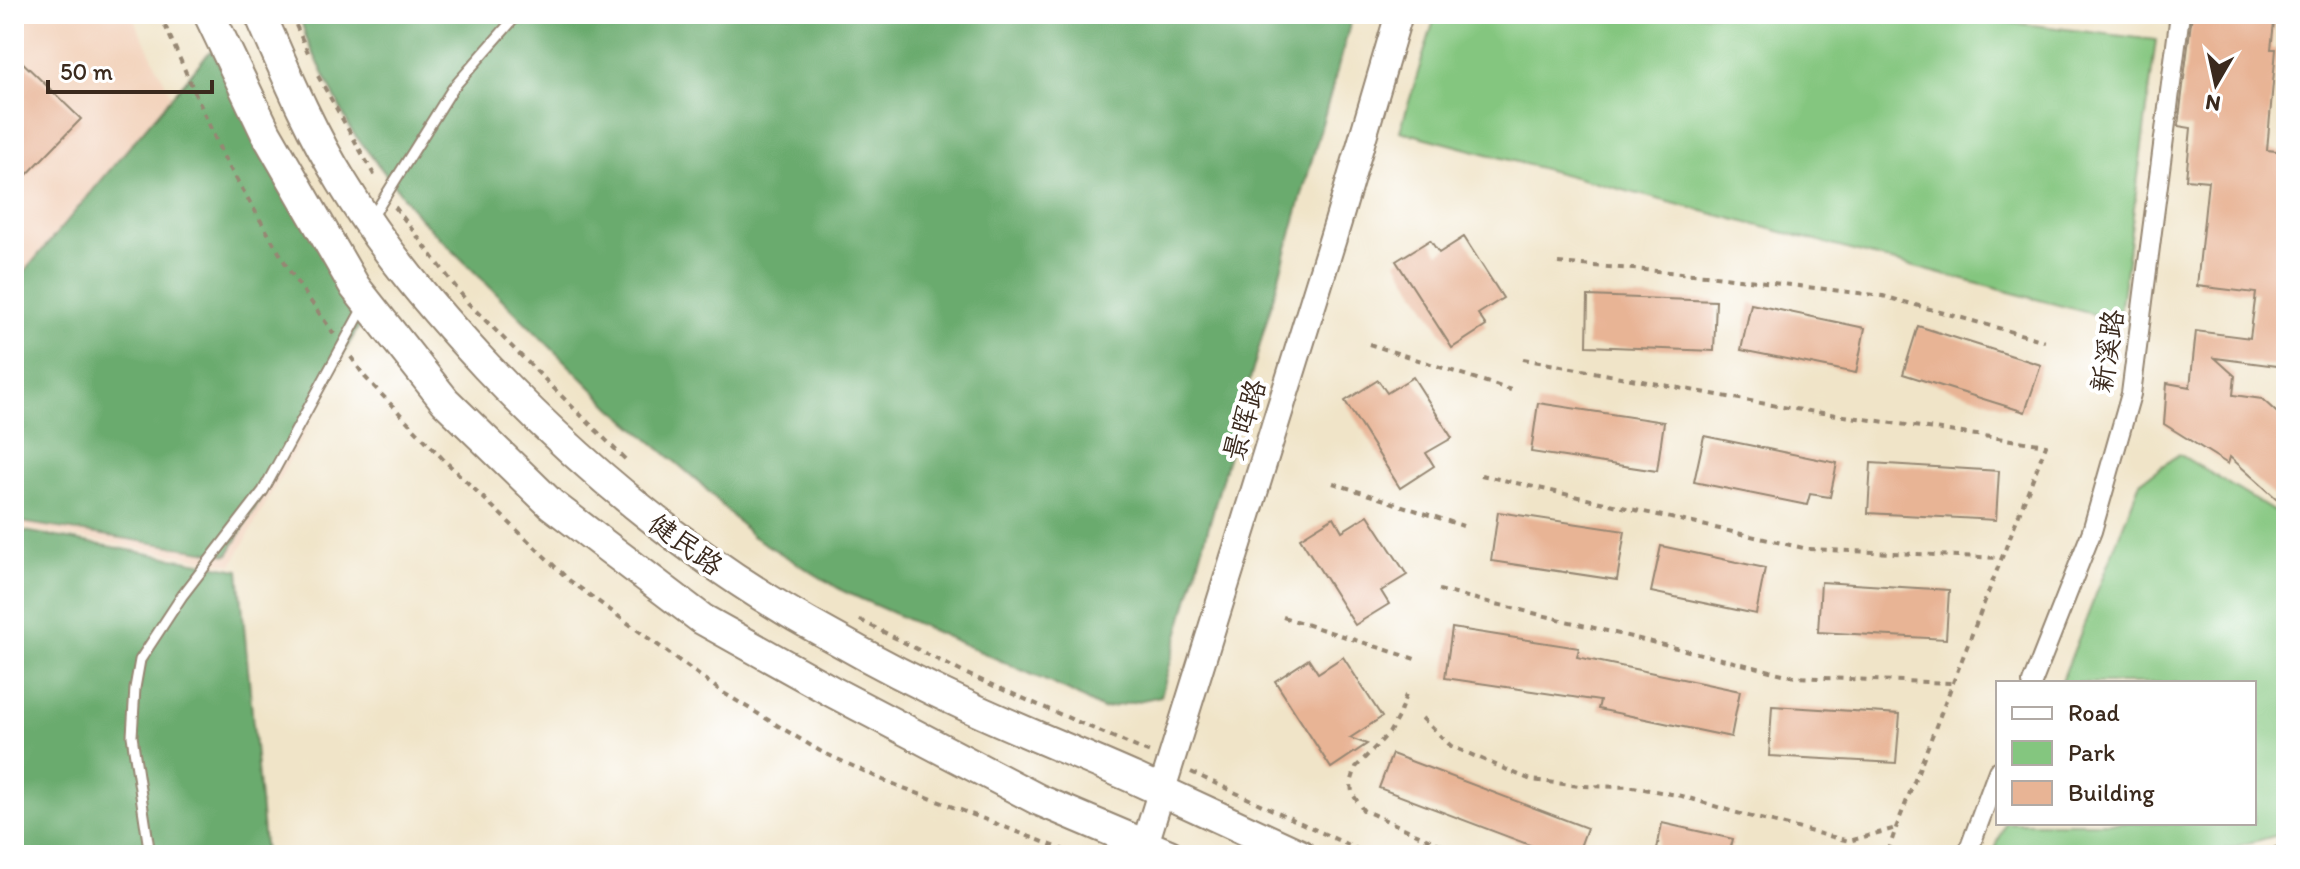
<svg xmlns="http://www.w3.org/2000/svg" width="2300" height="869" font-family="Itim,'LXGW WenKai TC',sans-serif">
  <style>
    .built { fill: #f3d4be }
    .green { fill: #84c67f; stroke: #60784e; stroke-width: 2 }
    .forest { fill: #6bab6e; stroke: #536a46; stroke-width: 2 }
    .building { fill: #e8b495 }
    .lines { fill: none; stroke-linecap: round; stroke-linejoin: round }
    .lane-casing { stroke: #968773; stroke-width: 13 }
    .street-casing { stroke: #968773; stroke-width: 22 }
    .secondary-casing { stroke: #968773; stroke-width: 30 }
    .primary-casing { stroke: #968773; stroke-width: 34 }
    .path { stroke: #968773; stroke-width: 4; stroke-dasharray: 6 6; stroke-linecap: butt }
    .lane { stroke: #fff; stroke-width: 9 }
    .street { stroke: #fff; stroke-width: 18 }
    .secondary { stroke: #fff; stroke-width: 26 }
    .primary { stroke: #fff; stroke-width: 30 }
    .labels { text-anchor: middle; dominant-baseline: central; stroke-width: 8; stroke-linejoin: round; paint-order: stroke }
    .street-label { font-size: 28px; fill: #3b2a1e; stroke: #fff }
  </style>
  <rect width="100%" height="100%" fill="#fff"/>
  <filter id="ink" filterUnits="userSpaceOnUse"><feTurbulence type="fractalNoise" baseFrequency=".0125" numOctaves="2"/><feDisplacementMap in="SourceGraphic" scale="16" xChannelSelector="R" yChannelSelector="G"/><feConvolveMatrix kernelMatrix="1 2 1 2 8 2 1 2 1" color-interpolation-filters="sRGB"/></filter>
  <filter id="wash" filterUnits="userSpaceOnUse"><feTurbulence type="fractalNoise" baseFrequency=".006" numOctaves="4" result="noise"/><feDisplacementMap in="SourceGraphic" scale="32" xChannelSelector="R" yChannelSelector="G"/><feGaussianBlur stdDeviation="1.8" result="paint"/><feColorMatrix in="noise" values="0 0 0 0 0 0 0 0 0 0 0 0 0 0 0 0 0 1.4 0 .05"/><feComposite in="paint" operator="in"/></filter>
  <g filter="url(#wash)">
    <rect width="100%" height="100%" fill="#f0e4c8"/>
    <path class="built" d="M14,14H131L209,171L296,308L331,384L232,565L14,526Z"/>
    <path class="green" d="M1436,14H1941L2156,40L2119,321L1400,131Z
      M2179,454L2273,511L2286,512V833L2204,855H1993L2005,823H2254V683H2061L2140,482Z"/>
    <path class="forest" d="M299,14H1353L1161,696L1102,709L1069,691L843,591L752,536L700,483L612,408L419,217L351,130L307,40Z
      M211,50L365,316L228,555L14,521V284Z
      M14,529L239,570L265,855H14Z"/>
    <g id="blocks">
      <path class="building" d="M2192,14H2275L2271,49H2276L2267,150L2286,152L2282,199L2286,200V351L2284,367L2215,358L2235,376L2233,395L2262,399L2286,421V507L2230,457L2228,464L2164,424L2167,383L2190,387L2196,331L2250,338L2256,293L2197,286L2208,181L2186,179L2191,128L2178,126Z
        M14,54L81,119L14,188Z
        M1464,237L1503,298L1478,314L1486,326L1452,348L1396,261L1430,240L1439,253Z
        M1588,296L1716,301L1714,351L1587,346Z
        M1751,304L1865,328L1856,373L1741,350Z
        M1918,326L2041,365L2025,412L1903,374Z
        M1413,377L1452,438L1426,453L1434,466L1400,488L1345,401L1378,380L1387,393Z
        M1538,403L1664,422L1657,471L1531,452Z
        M1704,436L1837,463L1830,497L1810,494L1807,505L1694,482Z
        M1871,463L1999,471L1996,520L1868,513Z
        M1498,512L1625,531L1617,580L1491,561Z
        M1368,515L1407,575L1381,591L1389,604L1355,625L1300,538L1334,517L1342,531Z
        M1661,546L1765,568L1756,614L1651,592Z
        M1821,582L1949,590L1946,639L1818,632Z
        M1452,628L1579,648L1577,657L1740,691L1731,737L1598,709L1600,701L1445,678Z
        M1343,657L1382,717L1350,738L1367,744L1331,768L1275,681L1309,659L1318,673Z
        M1772,706L1900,714L1896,763L1769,756Z
        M1392,754L1587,828L1577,855H1556L1379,788Z
        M1662,823L1733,839L1729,855H1656Z"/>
    </g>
  </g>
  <g filter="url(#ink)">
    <use href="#blocks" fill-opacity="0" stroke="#968773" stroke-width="2"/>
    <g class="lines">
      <g class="lane-casing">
        <path id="lane" d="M371,219L453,88L518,14
          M150,855L132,736L135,688L140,660L182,596L263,491L364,306"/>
      </g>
      <g class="street-casing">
        <path id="street" d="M2032,683L2092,531L2131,394L2180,14
          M1967,855L1998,771"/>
      </g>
      <g class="secondary-casing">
        <path id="secondary" d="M1145,844L1338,222L1399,14"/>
      </g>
      <g class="primary-casing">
        <path id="primary" d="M209,14L266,133L355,287L445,401L551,504L702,619L833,692L1039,800L1169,855
          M260,14C285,71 309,129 342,182C383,250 433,309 487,367C588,473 700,565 829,635C873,660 919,684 965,705C1021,731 1080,754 1136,779C1191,804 1245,830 1300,855"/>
      </g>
      <path class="path" d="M160,14L223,156L294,278L334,334
        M291,14L310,57
        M318,76L377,180
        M395,207L468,303L629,463
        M1558,263L1706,275L1883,296L2045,341
        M1369,344L1511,390
        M351,357L365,377L444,460L569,580L722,692L820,751L883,780L1077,855
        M1523,359L1788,408L2046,445L1896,828L1887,855
        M1481,475L1808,549L2001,558
        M1333,483L1463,526
        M1439,590L1795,677L1953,683
        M1283,617L1415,659
        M860,620L962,672L1150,753
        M1406,695L1398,717L1389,733L1356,767L1351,783L1352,793L1363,810L1464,855
        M1422,718L1451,746L1531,780L1580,786L1633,787L1682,796L1744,815L1849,841L1896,828
        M1191,772L1370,855
        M2251,855L2286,845"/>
      <use href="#lane" class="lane"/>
      <use href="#street" class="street"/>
      <use href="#secondary" class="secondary"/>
      <use href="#primary" class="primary"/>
    </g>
  </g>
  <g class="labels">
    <g class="street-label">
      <text transform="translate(2107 351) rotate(-81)">新溪路</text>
      <text transform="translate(1244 420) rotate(-73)">景晖路</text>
      <text transform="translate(686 544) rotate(36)">健民路</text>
    </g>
  </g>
  <rect width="2300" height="869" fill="none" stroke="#fff" stroke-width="48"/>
  <rect x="1996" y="681" width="260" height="144" fill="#ffffff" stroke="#b1aaa5" stroke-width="2"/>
  <rect x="2012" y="707" width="40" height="12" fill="#ffffff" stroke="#b1aaa5" stroke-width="2"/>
  <text x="2068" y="721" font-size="24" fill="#3b2a1e">Road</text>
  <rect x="2012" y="741" width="40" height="24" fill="#84c67f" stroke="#b1aaa5" stroke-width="2"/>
  <text x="2068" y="761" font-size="24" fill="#3b2a1e">Park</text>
  <rect x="2012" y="781" width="40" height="24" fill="#e8b495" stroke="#b1aaa5" stroke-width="2"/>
  <text x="2068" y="801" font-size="24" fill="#3b2a1e">Building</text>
  <g transform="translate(2216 84) rotate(189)" stroke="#ffffff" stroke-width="6" paint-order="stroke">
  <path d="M0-6L14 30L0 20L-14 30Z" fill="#3b2a1e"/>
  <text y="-12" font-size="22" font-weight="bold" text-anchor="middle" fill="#3b2a1e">N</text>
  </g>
  <path d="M48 80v12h164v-12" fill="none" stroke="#3b2a1e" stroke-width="4"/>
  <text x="60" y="80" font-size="24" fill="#3b2a1e" stroke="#ffffff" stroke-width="6" paint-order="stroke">50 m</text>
</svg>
